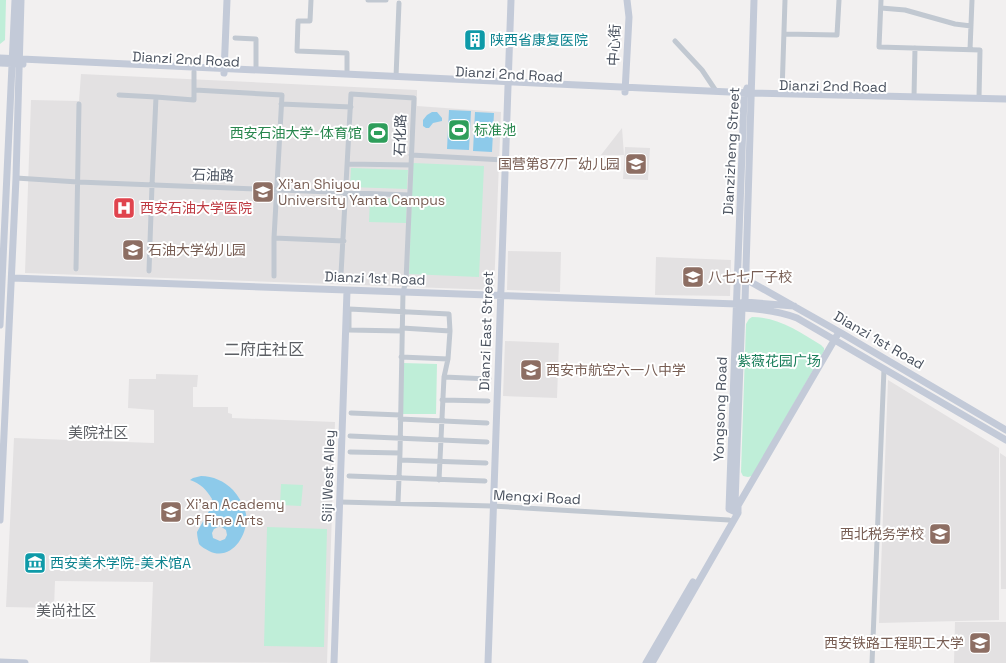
<svg xmlns="http://www.w3.org/2000/svg" width="1006" height="663" font-family="'Space Grotesk','Noto Sans SC',sans-serif">
  <style>
    .education { fill: #e3e1e2 }
    .green { fill: #bfeed8 }
    .water { fill: #8dcaea; fill-rule: evenodd }
    .lines { fill: none; stroke-linecap: round; stroke-linejoin: round }
    .street { stroke: #c1c8d1; stroke-width: 5 }
    .secondary { stroke: #c3cad8; stroke-width: 7 }
    .labels { text-anchor: middle; dominant-baseline: central; stroke-width: 4; stroke-linejoin: round; paint-order: stroke }
    .culture-label { font-size: 14px; fill: #0d838f; stroke: #fff; text-anchor: start }
    .street-label { font-size: 14px; fill: #48505d; stroke: #fff }
    .leisure-label { font-size: 14px; fill: #27864d; stroke: #fff; text-anchor: start }
    .education-label { font-size: 14px; fill: #785e54; stroke: #fff; text-anchor: start }
    .health-label { font-size: 14px; fill: #be3a42; stroke: #fff; text-anchor: start }
    .park-label { font-size: 14px; fill: #197e5a; stroke: #fff }
    .neighbourhood-label { font-size: 15px; fill: #5c5f64; stroke: #fff }
    .quarter-label { font-size: 16px; fill: #5c5f64; stroke: #fff }
  </style>
  <rect width="100%" height="100%" fill="#f2f0f0"/>
  <path class="education" d="M81,74L417,90V106L501,112L494,290L25,273L31,100L79,101Z
    M622,128L624,155H601Z
    M625,147L650,148L648,180L623,179Z
    M508,251L561,252L560,292L507,290Z
    M656,257L731,260L730,296L655,295Z
    M505,341L559,343L557,398L503,396Z
    M156,374L198,375L197,387H193V407H228V413L232,414V418L335,422L327,663L150,662L153,582L55,581L54,608L6,607L14,438L154,443V410L128,408L129,379H156Z
    M888,380L999,448V620L879,623Z
    M1000,453L1006,457V589H1001Z
    M955,622H1006V663H954Z"/>
  <path class="green" d="M0,0H6L5,40L0,44Z
    M413,163L484,166L479,277L409,274Z
    M351,168L408,170L407,189L350,187Z
    M370,198L407,199L406,223L369,222Z
    M752,317C778,317 800,332 821,345L824,348V351L752,476L748,477L743,476L741,472L746,324L749,319Z
    M403,363L437,364L436,414H402Z
    M281,484L303,485L301,506L280,505Z
    M267,527L327,529L324,647L264,646Z"/>
  <path class="water" d="M449,110L471,111L469,150L447,149Z
    M432,112H437L442,118V121L433,123L429,128H426L423,126V120L427,115Z
    M475,112L494,113L492,152L473,151Z
    M201,476C213,476 224,481 233,490C239,497 244,505 246,514C249,535 231,562 209,551C206,549 201,547 199,544C198,540 197,535 197,532L209,511L212,499C206,489 201,484 190,480L193,478ZM220,526L226,530L227,535L225,539L220,541L213,538L212,533L214,529Z"/>
  <g class="lines">
    <path class="street" d="M311,0L310,21H298L297,51L347,53V74
      M368,0H386
      M881,0L879,47L980,50L979,98
      M881,8L905,10L955,24L971,26
      M784,34L837,35L839,0
      M235,38L256,39V70
      M675,41L702,70L716,91
      M970,50L972,0
      M396,77L399,3
      M195,90L282,95L274,238V276
      M782,93L785,0
      M119,95L156,97
      M914,97L915,48
      M281,104L351,107
      M411,155L504,160
      M347,164L411,165
      M16,178L78,182L409,195
      M274,238L344,241
      M76,269L79,104
      M149,271L152,185L156,97L194,100V72
      M341,274L351,94L414,98L406,281L403,292L400,453L398,503
      M402,328L450,331
      M401,357L448,359L450,331L449,314L349,309V330L402,331
      M444,377L489,379
      M442,400L488,401
      M351,413L400,415
      M400,419L487,423
      M350,436L487,442
      M350,452L400,453
      M400,460L486,463
      M349,476L485,481
      M439,480L444,377L448,359
      M340,502L492,506L729,520L733,522
      M872,663L884,369"/>
    <path class="secondary" d="M0,58L751,93L1006,99
      M0,63L23,64
      M224,73L227,0
      M625,92L629,17L627,0
      M742,277L843,334L1006,430
      M12,278L737,304L745,302L794,306
      M742,308C762,309 779,311 797,318L1006,440
      M0,325L15,0
      M736,509L839,332
      M738,513L729,509L744,97L747,88
      M0,520L16,178L21,0
      M0,662L25,663
      M334,663L347,291
      M488,663L511,0
      M646,663L693,582
      M652,663L738,513V506L735,504L742,308L745,302L754,0"/>
  </g>
  <defs>
    <g id="building-square" transform="scale(1.15)"><rect x="-9" y="-9" width="18" height="18" rx="4" fill="#0f9aa8" stroke="#fff"/><path d="M-4-6H4V6H1V3H-1V6H-4ZM-2.5-4.3h1.7v1.8h-1.7ZM.8-4.3h1.7v1.8H.8ZM-2.5-1h1.7V.8h-1.7ZM.8-1h1.7V.8H.8Z" fill="#fff"/></g>
    <g id="stadium-square" transform="scale(1.15)"><rect x="-9" y="-9" width="18" height="18" rx="4" fill="#2e9e5b" stroke="#fff"/><path d="M0-5a6.5 5 0 1 0 0 10a6.5 5 0 1 0 0-10ZM-3.5-1.8h7v3.6h-7Z" fill="#fff"/></g>
    <g id="school-square" transform="scale(1.15)"><rect x="-9" y="-9" width="18" height="18" rx="4" fill="#8d6e63" stroke="#fff"/><path d="M0-5L7-2L0 1L-7-2ZM-4 1L0 2.5L4 1V4Q0 6-4 4Z" fill="#fff"/></g>
    <g id="university-square" transform="scale(1.15)"><rect x="-9" y="-9" width="18" height="18" rx="4" fill="#8d6e63" stroke="#fff"/><path d="M0-5L7-2L0 1L-7-2ZM-4 1L0 2.5L4 1V4Q0 6-4 4Z" fill="#fff"/></g>
    <g id="hospital-square" transform="scale(1.15)"><rect x="-9" y="-9" width="18" height="18" rx="4" fill="#e0444e" stroke="#fff"/><path d="M-5-5h3v3.5h4V-5h3V5h-3V1.5h-4V5h-3Z" fill="#fff"/></g>
    <g id="museum-square" transform="scale(1.15)"><rect x="-9" y="-9" width="18" height="18" rx="4" fill="#0f9aa8" stroke="#fff"/><path d="M0-6L6-3V-2H-6V-3ZM-5-1h2V3h-2ZM-1-1h2V3h-2ZM3-1h2V3H3ZM-6 4H6V6H-6Z" fill="#fff"/></g>
  </defs>
  <g fill-rule="evenodd">
    <use href="#building-square" x="475" y="40"/>
    <use href="#stadium-square" x="459" y="130"/>
    <use href="#stadium-square" x="378" y="133"/>
    <use href="#school-square" x="636" y="164"/>
    <use href="#university-square" x="263" y="192"/>
    <use href="#hospital-square" x="124" y="208"/>
    <use href="#school-square" x="133" y="250"/>
    <use href="#school-square" x="693" y="277"/>
    <use href="#school-square" x="531" y="370"/>
    <use href="#university-square" x="171" y="512"/>
    <use href="#university-square" x="940" y="534"/>
    <use href="#museum-square" x="35" y="563"/>
    <use href="#university-square" x="980" y="643"/>
  </g>
  <g class="labels">
    <g class="culture-label">
      <text x="490" y="40">陕西省康复医院</text>
      <text x="50" y="563">西安美术学院-美术馆A</text>
    </g>
    <g class="street-label">
      <text transform="translate(614 45) rotate(-87)">中心街</text>
      <text transform="translate(186 59) rotate(3)">Dianzi 2nd Road</text>
      <text transform="translate(509 74) rotate(3)">Dianzi 2nd Road</text>
      <text transform="translate(833 86) rotate(1)">Dianzi 2nd Road</text>
      <text transform="translate(400 135) rotate(-88)">石化路</text>
      <text transform="translate(731 151) rotate(-87)">Dianzizheng Street</text>
      <text transform="translate(213 175) rotate(2)">石油路</text>
      <text transform="translate(375 278) rotate(2)">Dianzi 1st Road</text>
      <text transform="translate(486 331) rotate(-88)">Dianzi East Street</text>
      <text transform="translate(879 340) rotate(30)">Dianzi 1st Road</text>
      <text transform="translate(720 409) rotate(-88)">Yongsong Road</text>
      <text transform="translate(328 476) rotate(-88)">Siji West Alley</text>
      <text transform="translate(537 497) rotate(3)">Mengxi Road</text>
    </g>
    <g class="leisure-label">
      <text x="474" y="130">标准池</text>
      <text x="362" y="133" text-anchor="end">西安石油大学-体育馆</text>
    </g>
    <g class="education-label">
      <text x="620" y="164" text-anchor="end">国营第877厂幼儿园</text>
      <text x="278" y="184">Xi'an Shiyou<tspan x="278" dy="16">University Yanta Campus</tspan></text>
      <text x="148" y="250">石油大学幼儿园</text>
      <text x="708" y="277">八七七厂子校</text>
      <text x="546" y="370">西安市航空六一八中学</text>
      <text x="186" y="504">Xi'an Academy<tspan x="186" dy="16">of Fine Arts</tspan></text>
      <text x="924" y="534" text-anchor="end">西北税务学校</text>
      <text x="964" y="643" text-anchor="end">西安铁路工程职工大学</text>
    </g>
    <g class="health-label">
      <text x="140" y="208">西安石油大学医院</text>
    </g>
    <g class="park-label">
      <text x="779" y="361">紫薇花园广场</text>
    </g>
    <g class="neighbourhood-label">
      <text x="98" y="432">美院社区</text>
      <text x="66" y="610">美尚社区</text>
    </g>
    <g class="quarter-label">
      <text x="264" y="349">二府庄社区</text>
    </g>
  </g>
</svg>
